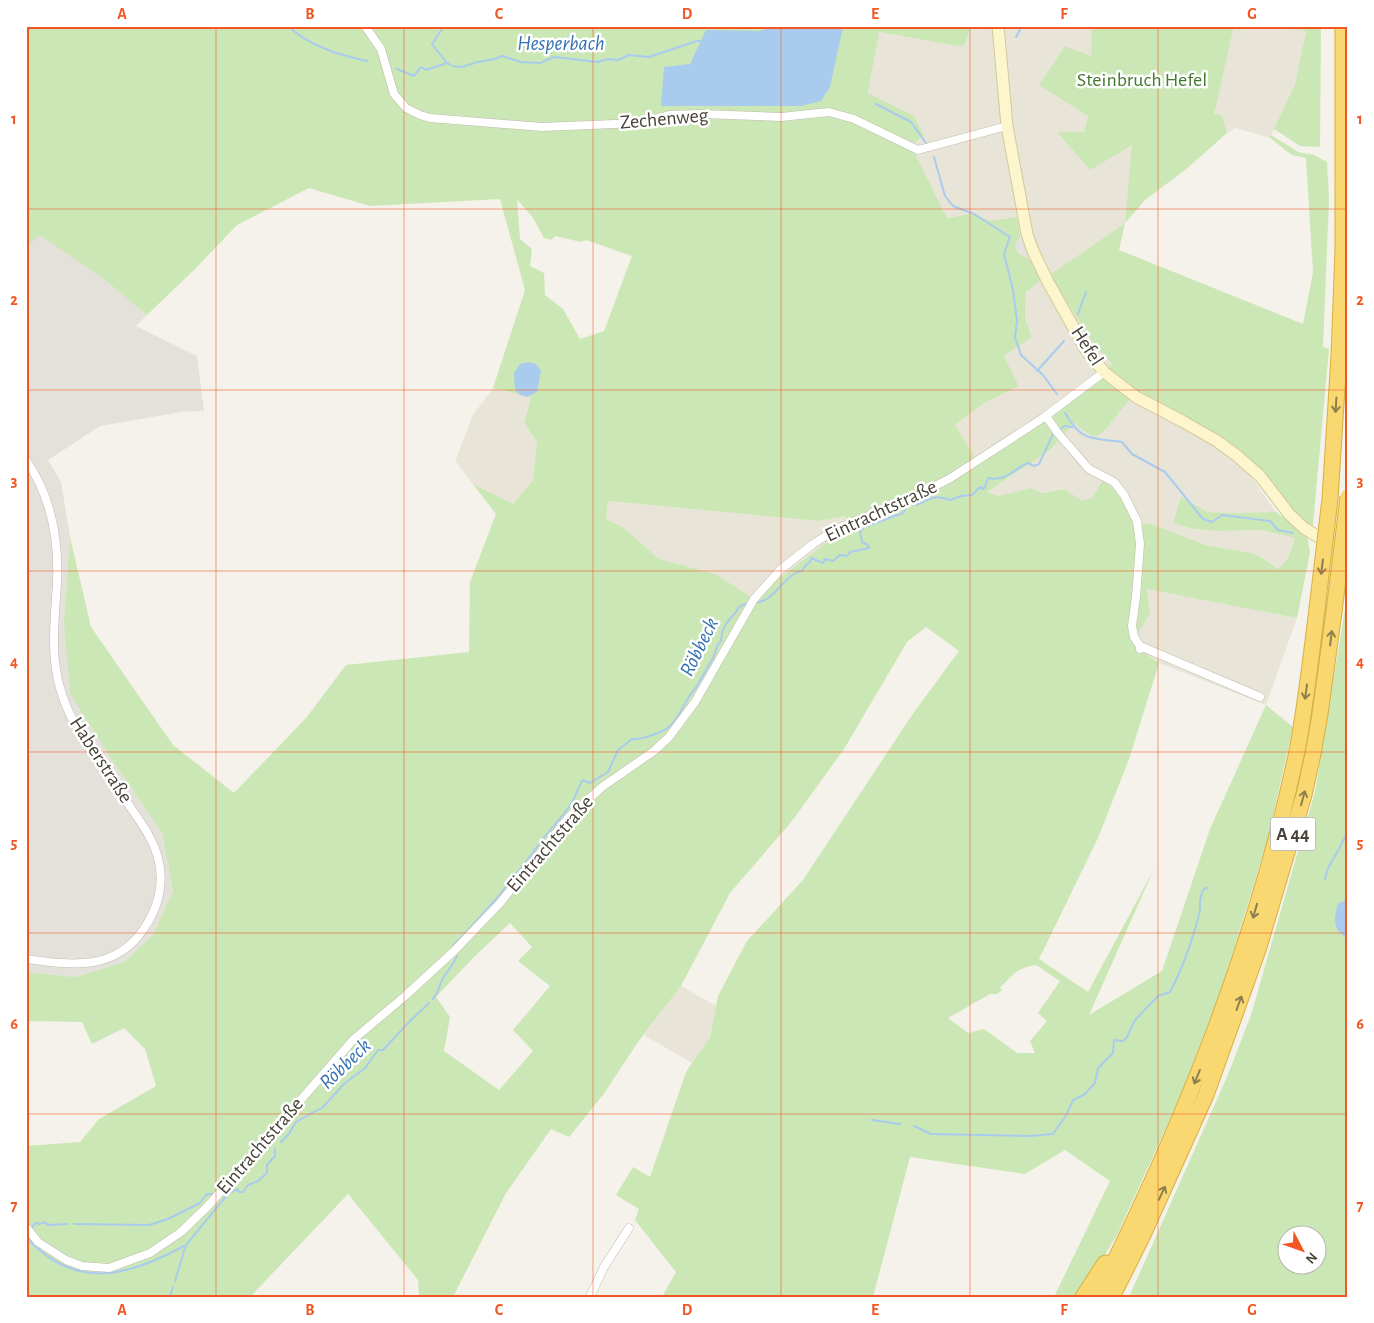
<svg xmlns="http://www.w3.org/2000/svg" width="1374" height="1323" font-family="'Alegreya Sans',sans-serif">
  <style>
    .residential { fill: #e8e5d8 }
    .industrial { fill: #e4e1db }
    .green { fill: #cbe7b5; fill-rule: evenodd }
    .parking { fill: #e3e2de }
    .water { fill: #a9cbee }
    .lines { fill: none; stroke-linecap: round; stroke-linejoin: round }
    .stream { stroke: #a9cbee; stroke-width: 2 }
    .minor-casing { stroke: #c0bbad; stroke-width: 9 }
    .secondary-casing { stroke: #d2c99b; stroke-width: 13 }
    .motorway-casing { stroke: #d8af40; stroke-width: 17 }
    .minor { stroke: #fff; stroke-width: 8 }
    .secondary { stroke: #fdf5cc; stroke-width: 11 }
    .motorway { stroke: #f9d871; stroke-width: 15 }
    .motorway-bridge-casing { stroke: #d8af40; stroke-width: 17; stroke-linecap: butt }
    .motorway-bridge { stroke: #f9d871; stroke-width: 15 }
    .oneway { stroke: #8f7f4f }
    .grid { fill: none; stroke: #f25623; stroke-width: 1; stroke-opacity: 0.55 }
    .labels { text-anchor: middle; dominant-baseline: central; stroke-width: 5; stroke-linejoin: round; paint-order: stroke }
    .shield { fill: #fff; stroke: #7f7b74; stroke-width: 1 }
    .shield-label { font-size: 19px; font-weight: bold; fill: #484338 }
    .park-label { font-size: 20px; fill: #42792d; stroke: #fff }
    .street-label { font-size: 20px; fill: #484338; stroke: #fff }
    .water-label { font-size: 21px; font-style: italic; fill: #3471b1; stroke: #fff }
    .neatline { fill: none; stroke: #f25623; stroke-width: 2 }
    .grid-label { font-size: 16px; text-anchor: middle; font-weight: bold; fill: #f25623 }
  </style>
  <rect width="100%" height="100%" fill="#f4f2ea"/>
  <path class="residential" d="M972,26H1101L1088,116L1084,132L1058,133L1133,144L1125,223L1051,275L1092,342L1112,364L1066,402L979,464L955,425L984,403L1019,386L1004,356L1032,337L1025,318L1028,258L1018,253L1015,245L1017,217L990,221L974,213L947,218L911,145L868,94L878,32L963,47Z
    M1234,26H1263L1306,31L1295,84L1270,138L1236,128L1227,133L1222,116L1213,114Z
    M493,388L531,397L524,423L537,442L533,480L513,504L473,484L455,461L473,415Z
    M1133,395L1206,440L1248,472L1276,512L1227,513L1208,512L1181,497L1174,523L1194,529L1217,531L1261,530L1295,538L1288,558L1280,569L1256,554L1206,545L1149,523L1136,526L1103,480L1092,499L1082,501L1065,489L1041,493L1031,488L998,496L987,492L1050,450L1074,423L1106,429Z
    M608,501L818,521L846,515L843,530L766,588L757,601L716,574L659,559L623,527L606,519Z
    M1147,588L1297,618L1266,705L1159,663L1135,646L1139,632L1150,614Z
    M681,986L716,1006L710,1037L692,1063L644,1035Z"/>
  <path class="industrial" d="M40,234L100,276L147,315L136,326L197,356L204,411L181,412L100,426L48,460L61,482L70,537L64,622L112,760L162,833L173,891L153,935L124,962L75,977L26,972V246Z"/>
  <path class="green" d="M26,26H972L963,47L879,32L868,93L914,116L924,136L911,145L947,218L974,213L990,221L1017,217L1020,237L1015,245L1018,253L1028,258L1042,279L1026,292L1025,318L1032,337L1004,356L1019,386L984,403L955,425L979,464L1066,402L1112,364L1092,342L1050,275L1125,223L1132,145L1090,170L1057,132H1084L1088,116L1039,85L1065,46L1091,56L1092,26H1234L1214,114L1222,115L1227,133L1185,170L1145,200L1125,223L1119,250L1303,324L1313,272L1306,158L1292,155L1270,138L1271,135L1298,152L1314,155L1327,162L1329,199L1323,347L1329,349L1312,535L1253,468L1133,395L1106,429L1094,438L1074,423L1050,450L987,492L998,496L1031,488L1042,493L1065,489L1082,501L1092,498L1103,480L1119,492L1136,526L1149,523L1206,545L1256,554L1279,569L1288,558L1295,538L1261,530L1217,531L1194,529L1173,523L1181,497L1208,512L1227,513L1276,512L1307,535L1310,553L1297,618L1147,589L1150,614L1139,632L1135,646L1159,663L1129,759L1098,838L1039,959L1088,992L1154,869L1089,1015L1162,971L1210,829L1266,705L1293,727L1268,838L1224,982L1180,1097L1117,1235L1079,1297H1054L1110,1181L1065,1150L1025,1174L910,1157L873,1297H662L676,1272L635,1220L639,1209L616,1195L633,1167L650,1177L686,1072L710,1037L718,996L747,941L803,880L912,715L959,651L926,627L907,642L844,749L792,821L730,893L681,986L638,1042L603,1095L569,1137L551,1129L506,1193L453,1297H419L418,1280L348,1194L250,1297H26V1146L80,1142L99,1119L156,1086L145,1049L124,1028L92,1044L82,1022L26,1021V972L75,977L124,962L153,935L173,891L162,833L112,760L70,693L64,622L70,537L91,627L173,745L234,793L306,718L346,665L469,652L470,582L496,514L473,484L513,504L533,480L537,442L524,423L531,397L493,388L525,290L500,199L370,206L309,188L237,225L195,269L147,315L100,276L40,235L26,246ZM517,199L533,218L544,238L551,240L555,236L581,242L586,240L632,256L604,331L580,339L563,309L545,295L544,273L530,266L532,249L520,239ZM608,501L818,521L846,516L843,530L766,588L757,601L716,574L659,559L623,527L606,519ZM510,923L532,947L518,961L550,986L513,1030L533,1051L499,1090L444,1051L450,1017L436,997L473,958ZM1036,965L1060,981L1038,1013L1047,1021L1030,1041L1035,1053H1017L984,1029L968,1033L948,1018L990,994H997L1002,990L1000,988C1012,975 1019,967 1036,965Z
    M1263,26H1321L1320,147L1300,146L1274,129L1295,84L1306,31Z
    M1348,591V1297H1129L1227,1077L1251,1015L1315,792ZM1286,1236H1316V1266H1286Z"/>
  <path class="parking" d="M1020,237L1027,255L1028,258L1018,253L1015,245Z"/>
  <path class="water" d="M774,26L843,27L830,87L821,101L801,106H661L664,67L690,64L706,30L760,31Z
    M529,362L536,364L541,371L537,392L527,397L520,395L515,390L514,373L520,364Z
    M1348,899V938C1332,931 1334,918 1338,904Z"/>
  <g class="lines">
    <path class="stream" d="M288,26C309,46 339,55 367,61
      M444,26L432,44L447,63
      M1016,37L1022,26
      M397,69L414,76L421,67L426,70L447,63C460,71 466,65 478,62C488,60 492,61 502,56L521,62L540,63L554,57L598,62L608,59L618,60L629,55L649,57L697,41H702
      M876,104L911,122L926,143
      M934,157L945,196L953,206L974,214L1010,237L1004,254L1013,290L1017,321L1015,337L1021,355L1043,375L1057,394
      M1078,314L1086,292
      M1037,371L1064,341
      M1065,413C1082,442 1091,438 1122,442L1132,454L1165,472L1203,519L1212,522L1222,515L1270,521L1278,530L1293,533
      M1060,429L1065,426L1072,427
      M754,603C771,603 781,582 794,574C794,573 801,571 802,571L807,564L810,562L811,558L823,563L825,559L833,561L840,555L847,556L850,552L869,548L868,545L862,542L860,532L864,527L903,513L907,506L913,503L916,505C930,499 934,494 950,500L961,496L972,495L980,487L984,489L988,478C1006,482 1015,468 1028,463L1034,466L1039,464L1053,434
      M1325,879L1328,868L1340,847L1348,831
      M453,946C486,912 515,878 542,840C551,828 563,817 571,804C576,797 577,788 583,780L590,783L608,772L618,750L632,739C641,740 647,737 655,734C676,728 679,712 690,695C692,692 695,689 697,686C702,677 708,667 713,658C716,652 716,645 721,641C723,619 731,622 740,606L750,603
      M433,999C438,993 439,987 442,980C446,972 453,966 457,956
      M872,1120L900,1124
      M914,1126L931,1134L1031,1136L1053,1134L1067,1114L1073,1100L1084,1095L1095,1083L1098,1068L1113,1053L1114,1040L1123,1041L1127,1037L1135,1020L1158,996L1170,992C1183,968 1192,941 1199,915C1202,905 1197,900 1204,889L1207,888
      M281,1142L288,1135L296,1122L323,1107L344,1084L365,1068L378,1050H383L409,1022L429,1003
      M74,1224L149,1225L168,1219L200,1203L207,1194H216
      M32,1228L35,1223L40,1224L43,1222L49,1225L67,1224
      M26,1237C75,1291 127,1277 184,1246
      M175,1281L186,1245L228,1194L237,1189L239,1192H243L248,1185L258,1181L267,1173V1165L275,1156V1149
      M170,1297L173,1287"/>
    <g class="minor-casing">
      <path id="minor" d="M365,26L381,49L394,94L406,108L420,115L430,118L542,127L639,123L669,115L702,114L781,117L829,112L854,119L918,150L1007,126
        M1046,416L1057,432L1089,469L1114,482L1124,495L1137,521L1140,544L1136,597L1132,626L1134,637L1140,646V649
        M26,460C51,496 59,540 57,583C55,617 50,654 60,688C72,731 104,768 129,805C140,822 153,838 158,858C165,883 158,909 143,930C114,972 70,965 26,959
        M1140,646L1260,697
        M26,1227L38,1242L66,1260L82,1266L109,1268L150,1253L181,1232L208,1206L354,1039L405,996L454,951L500,903L569,817L602,787L654,751L669,737L695,702L754,599L781,569L813,544L827,535L841,527L901,503L949,479L1043,418L1104,372
        M590,1297L604,1267L629,1228"/>
    </g>
    <g class="secondary-casing">
      <path id="secondary" d="M998,26L1007,126L1027,234L1033,251L1048,282L1086,350L1104,372L1136,397L1182,421L1217,441L1236,455L1260,476L1289,514L1304,528L1330,544L1348,552"/>
    </g>
    <g class="motorway-casing">
      <path id="motorway" d="M1339,356L1343,249V26
        M1083,1297L1105,1263
        M1097,1297C1184,1123 1257,942 1297,751C1306,704 1311,656 1317,609
        M1112,1297L1142,1237L1206,1095L1258,950L1304,795L1313,754L1320,714L1334,612"/>
    </g>
    <use href="#minor" class="minor"/>
    <use href="#secondary" class="secondary"/>
    <use href="#motorway" class="motorway"/>
    <g class="motorway-bridge-casing">
      <path id="motorway-bridge" d="M1317,609L1330,499L1339,356
        M1334,612L1348,497"/>
    </g>
    <use href="#motorway-bridge" class="motorway-bridge"/>
  </g>
  <defs><path id="oneway-shaft" d="M-6 0H5M1.5-3L5.5 0L1.5 3" fill="none" stroke-width="1.6" stroke-linecap="round" stroke-linejoin="round" transform="scale(1.25)"/></defs>
  <g class="oneway">
    <use href="#oneway-shaft" transform="translate(1336 405) rotate(93)"/>
    <use href="#oneway-shaft" transform="translate(1322 567) rotate(97)"/>
    <use href="#oneway-shaft" transform="translate(1331 638) rotate(-83)"/>
    <use href="#oneway-shaft" transform="translate(1306 692) rotate(98)"/>
    <use href="#oneway-shaft" transform="translate(1303 798) rotate(-75)"/>
    <use href="#oneway-shaft" transform="translate(1255 911) rotate(106)"/>
    <use href="#oneway-shaft" transform="translate(1239 1003) rotate(-70)"/>
    <use href="#oneway-shaft" transform="translate(1197 1077) rotate(112)"/>
    <use href="#oneway-shaft" transform="translate(1162 1193) rotate(-65)"/>
  </g>
  <path class="grid" d="M216,26V1297M404,26V1297M593,26V1297M781,26V1297M970,26V1297M1158,26V1297M26,209H1348M26,390H1348M26,571H1348M26,752H1348M26,933H1348M26,1114H1348"/>
  <g class="labels">
    <rect class="shield" x="1270.5" y="817.5" width="45" height="33" rx="4"/>
    <g class="shield-label">
      <text x="1293" y="834">A 44</text>
    </g>
    <g class="park-label">
      <text x="1142" y="80">Steinbruch Hefel</text>
    </g>
    <g class="street-label">
      <text transform="translate(664 119) rotate(-5)">Zechenweg</text>
      <text transform="translate(1087 346) rotate(57)">Hefel</text>
      <text transform="translate(881 511) rotate(-25)">Eintrachtstraße</text>
      <text transform="translate(101 760) rotate(57)">Haberstraße</text>
      <text transform="translate(550 844) rotate(-49)">Eintrachtstraße</text>
      <text transform="translate(260 1146) rotate(-49)">Eintrachtstraße</text>
    </g>
    <g class="water-label">
      <text x="561" y="43">Hesperbach</text>
      <text transform="translate(699 647) rotate(-64)">Röbbeck</text>
      <text transform="translate(345 1064) rotate(-44)">Röbbeck</text>
    </g>
  </g>
  <rect width="1374" height="1323" fill="none" stroke="#ffffff" stroke-width="55"/>
  <g transform="translate(1302 1250) rotate(131)"><circle r="24" fill="#ffffff" stroke="#b6b4af"/>
  <path d="M0-4L9 19L0 12L-9 19Z" fill="#f25623"/>
  <text y="-8" font-size="14" font-weight="bold" text-anchor="middle" fill="#484338">N</text>
  </g>
  <rect x="28" y="28" width="1318" height="1268" class="neatline"/>
  <g class="grid-label">
    <text x="122" y="19">A</text>
    <text x="310" y="19">B</text>
    <text x="499" y="19">C</text>
    <text x="687" y="19">D</text>
    <text x="875" y="19">E</text>
    <text x="1064" y="19">F</text>
    <text x="1252" y="19">G</text>
    <text x="14" y="124">1</text>
    <text x="1360" y="124">1</text>
    <text x="14" y="305">2</text>
    <text x="1360" y="305">2</text>
    <text x="14" y="486">3</text>
    <text x="1360" y="486">3</text>
    <text x="14" y="667">4</text>
    <text x="1360" y="667">4</text>
    <text x="14" y="848">5</text>
    <text x="1360" y="848">5</text>
    <text x="14" y="1029">6</text>
    <text x="1360" y="1029">6</text>
    <text x="14" y="1211">7</text>
    <text x="1360" y="1211">7</text>
    <text x="122" y="1315">A</text>
    <text x="310" y="1315">B</text>
    <text x="499" y="1315">C</text>
    <text x="687" y="1315">D</text>
    <text x="875" y="1315">E</text>
    <text x="1064" y="1315">F</text>
    <text x="1252" y="1315">G</text>
  </g>
</svg>
